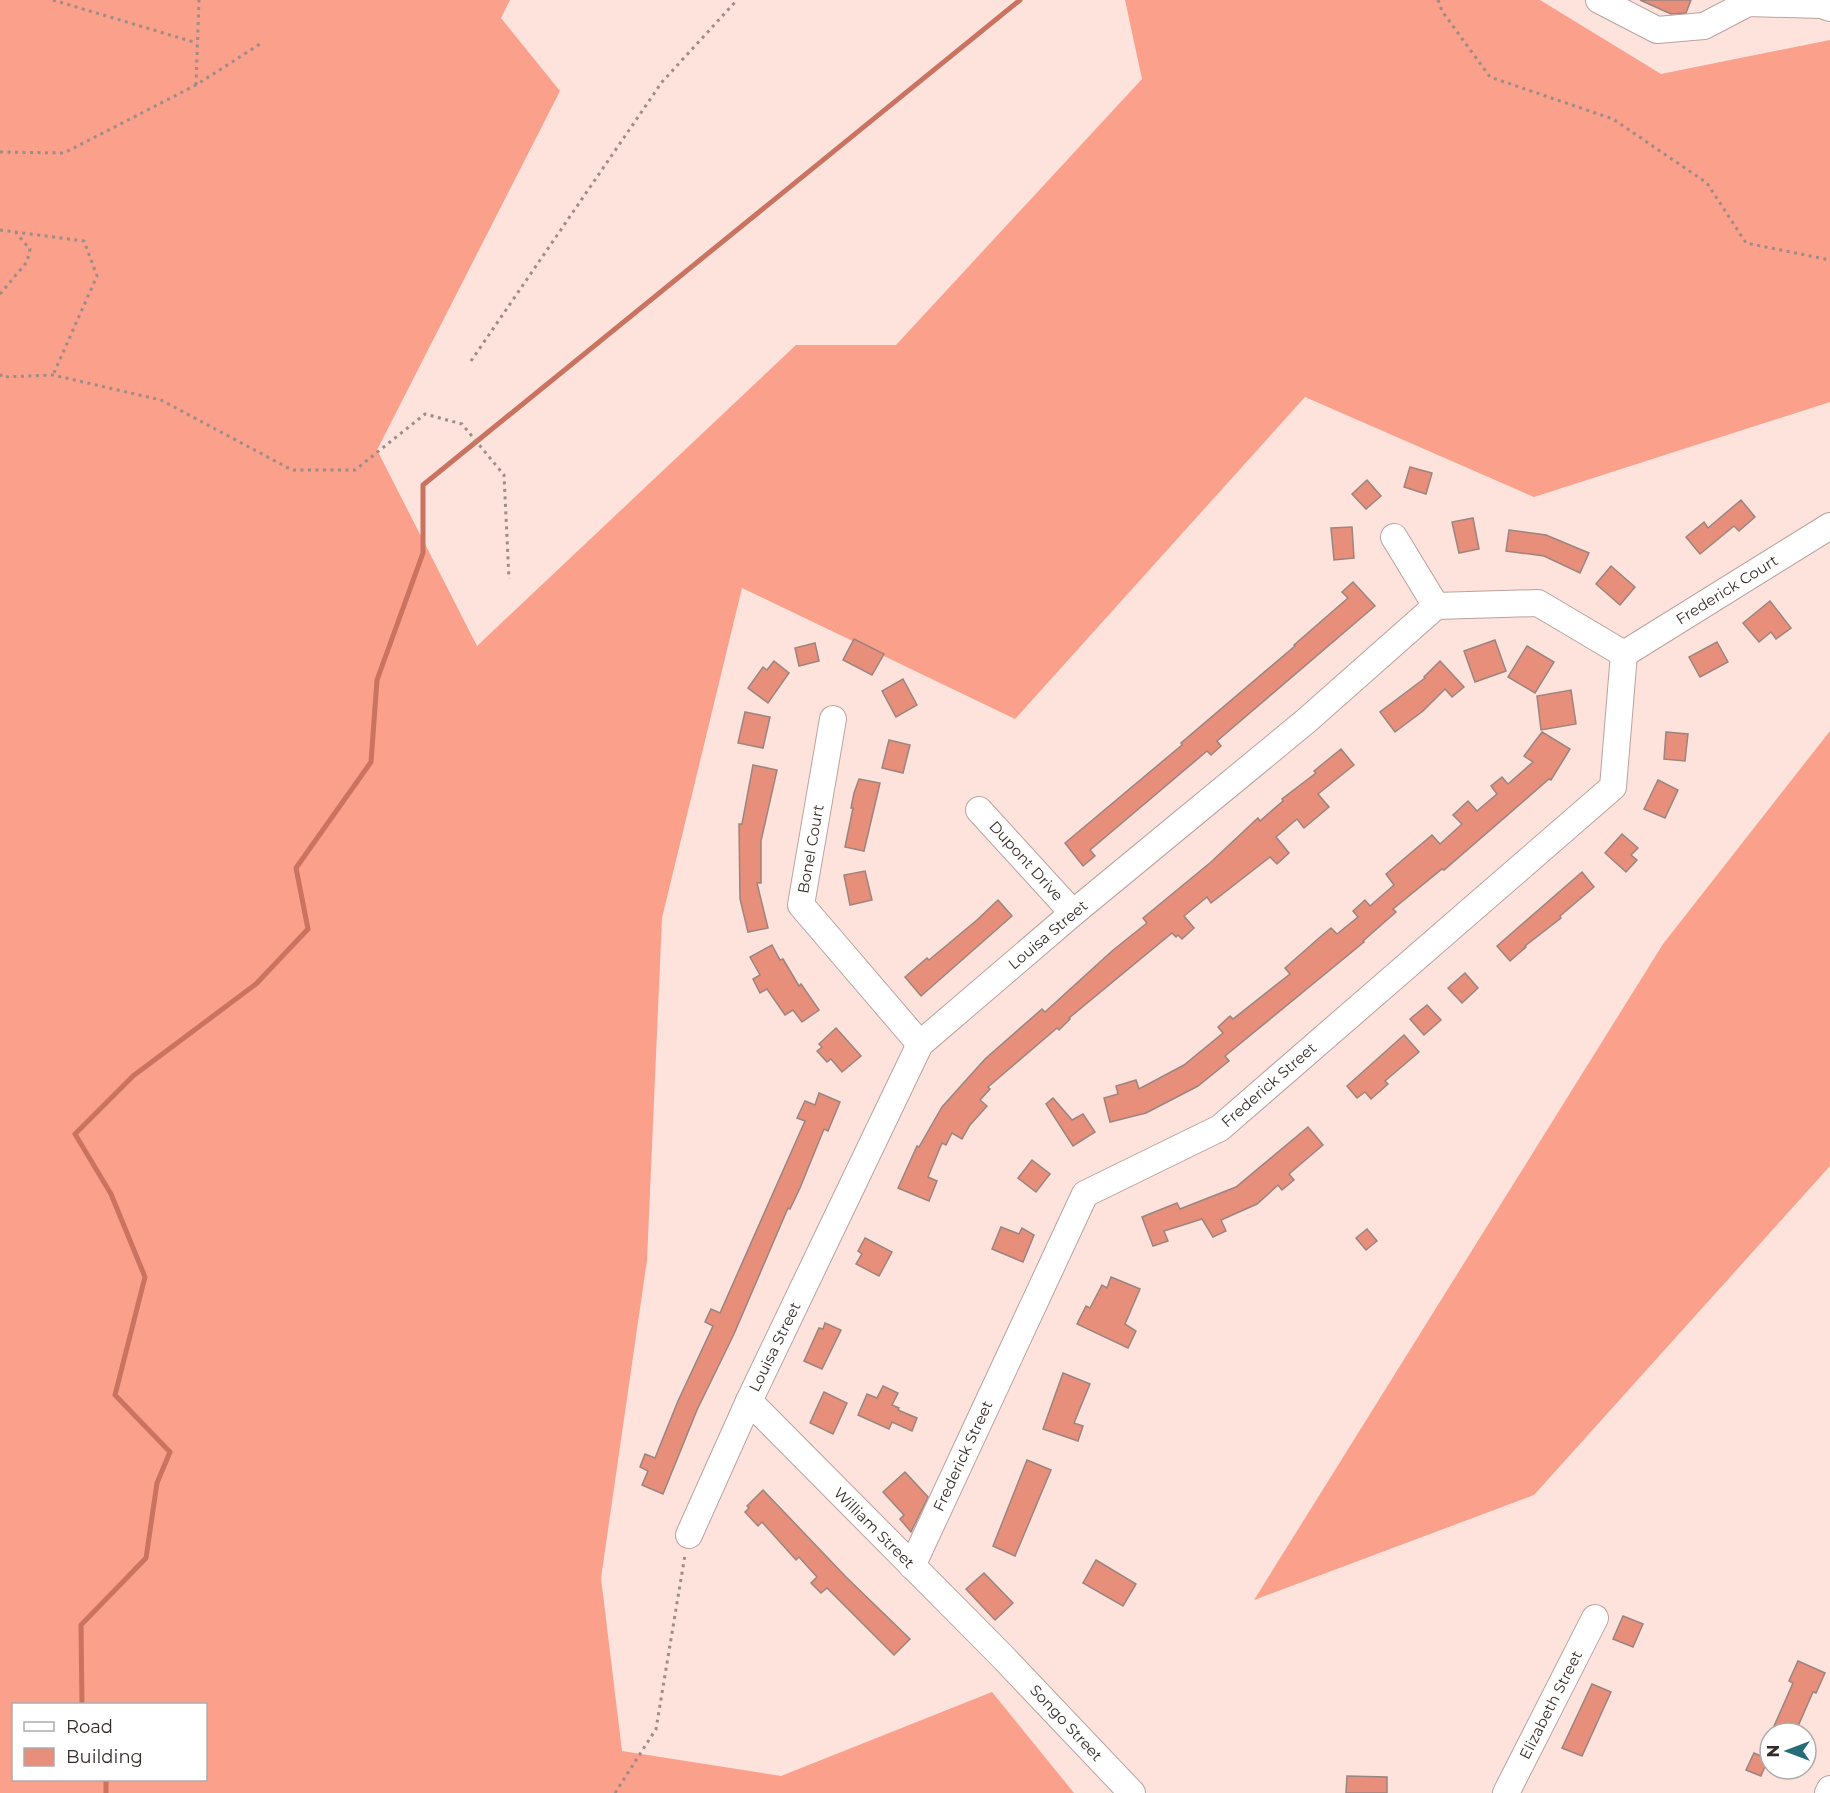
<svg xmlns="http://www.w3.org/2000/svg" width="1830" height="1793" font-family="Montserrat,sans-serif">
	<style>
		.forest { fill: #faa08b; fill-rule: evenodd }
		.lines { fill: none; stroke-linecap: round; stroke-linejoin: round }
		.stream { stroke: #c97360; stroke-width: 5 }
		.building { fill: #e88f7b; stroke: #9c847f; stroke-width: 1.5 }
		.minor-casing { stroke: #bba29d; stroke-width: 28 }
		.path { stroke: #9e8c87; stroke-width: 3; stroke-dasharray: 3 4.5; stroke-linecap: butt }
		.minor { stroke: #fff; stroke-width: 26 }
		.labels { text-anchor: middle; stroke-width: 4.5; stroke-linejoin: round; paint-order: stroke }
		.street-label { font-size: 15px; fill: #352c29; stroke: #fff }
	</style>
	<rect width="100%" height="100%" fill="#fde3dc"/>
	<g class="forest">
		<path d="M0,0h510l-9,18 59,73 -183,359 100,196 319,-301h100l246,-266 -17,-79h415l121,74 169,-34v362l-296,95 -229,-100 -290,322 -273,-131 -80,330 -15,342 -46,318 21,173 159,25 211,-84 82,101h-1074zM14,1704h192v76h-192z"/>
		<path d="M1830,731v435l-296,329 -280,105 409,-656z"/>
	</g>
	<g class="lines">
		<g class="stream">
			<path d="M82,1704l-1,-79 65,-67 11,-75 13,-31 -55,-57 30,-118 -34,-83 -36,-60 58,-58 123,-92 52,-55 -12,-61 75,-106 6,-82 46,-127v-68l597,-485"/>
			<path d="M106,1793v-13"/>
		</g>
	</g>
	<g class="building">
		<path d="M1640,0h51l-5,13 -15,1z"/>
		<path d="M1410,467l22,6 -6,21 -22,-7z"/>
		<path d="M1367,480l14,16 -15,13 -14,-15z"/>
		<path d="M1741,500l14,17 -16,14 -5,-5 -34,28 -14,-17 18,-15 4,6z"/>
		<path d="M1473,518l6,31 -20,4 -7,-31z"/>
		<path d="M1352,527l2,31 -20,2 -3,-32z"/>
		<path d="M1509,530l37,5 43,18 -9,20 -36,-17 -38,-5z"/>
		<path d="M1611,566l24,21 -15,18 -24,-21z"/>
		<path d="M1353,582l22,24 -158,135 4,5 -10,9 -4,-4 -117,99 5,6 -12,10 -18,-23 117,-98 -1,-2 114,-97 -1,-1 54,-47 -6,-6z"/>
		<path d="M1770,601l21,27 -15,11 -5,-7 -12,10 -16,-19z"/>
		<path d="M854,639l30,15 -12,21 -29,-15z"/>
		<path d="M1495,640l11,31 -31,11 -11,-31z"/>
		<path d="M1717,642l11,20 -28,15 -11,-20z"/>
		<path d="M815,643l4,18 -20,5 -4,-18z"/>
		<path d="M1527,646l27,16 -19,31 -27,-16z"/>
		<path d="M774,661l15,12 -21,30 -20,-15 15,-21 4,3z"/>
		<path d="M1440,661l24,26 -12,10 -7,-8 -22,22 -28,21 -15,-20 45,-34 -1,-1z"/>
		<path d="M903,679l14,26 -21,12 -14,-26z"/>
		<path d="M1571,690l5,34 -35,6 -4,-34z"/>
		<path d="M745,712l25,5 -7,31 -25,-5z"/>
		<path d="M1542,732l28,17 -19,31 -2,-1 -105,91 -2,-1 -49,40 3,3 -33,29 1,1 -139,114 4,5 -31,25 -52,27 -36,9 -6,-24 14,-4 -2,-8 20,-6 3,9 45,-24 39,-32 -5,-6 12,-11 3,3 57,-45 -5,-6 34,-30 12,-10 6,6 21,-17 -5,-6 12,-11 5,6 24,-21 -8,-11 46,-39 8,9 22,-20 -9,-9 15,-14 9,10 20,-17 -6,-8 11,-9 6,7 25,-22 -9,-6z"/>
		<path d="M1666,732l22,2 -3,27 -21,-2z"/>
		<path d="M889,740l21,5 -7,28 -21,-5z"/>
		<path d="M1341,749l13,16 -36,29 11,13 -25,21 -7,-9 -21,18 13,16 -12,11 -7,-7 -59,46 -4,-6 -23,19 10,12 -12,11 -4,-4 -2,2 -4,-4 -103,85 1,1 -11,11 -2,-2 -69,59 2,2 -10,11 7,6 -17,19 -8,14 -10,-6 -6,12 -4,-2 -14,34 9,4 -8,20 -31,-13 19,-42 2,1 23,-40 43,-48 57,-50 3,3 67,-61 35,-28 -4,-5 68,-56 47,-44 2,3 23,-20 -1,-2 34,-26 -2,-2z"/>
		<path d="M753,765l24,5 -16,71v42h-4l11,45 -20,4 -8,-33 -1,-75h3z"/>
		<path d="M859,779l21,4 -16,68 -19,-4 8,-39h-2l3,-15z"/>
		<path d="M1658,780l20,10 -13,28 -21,-9z"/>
		<path d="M1622,834l16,14 -7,7 6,5 -11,12 -21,-19z"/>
		<path d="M865,871l7,29 -22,5 -6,-30z"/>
		<path d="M1582,872l12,15 -34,29 1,2 -36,28 1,1 -16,14 -13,-15z"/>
		<path d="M998,900l14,16 -91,80 -16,-19 22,-19 2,2 48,-40z"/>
		<path d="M772,945l8,15 3,-1 16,27 2,-2 18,26 -17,12 -9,-12 -8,5 -18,-26 -7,4 -7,-14 7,-4 -10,-18z"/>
		<path d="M1465,973l13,15 -16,15 -14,-15z"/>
		<path d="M1427,1005l14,15 -17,15 -14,-16z"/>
		<path d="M836,1028l25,28 -19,16 -11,-13 -4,3 -10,-11 5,-4 -3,-3z"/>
		<path d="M1404,1035l15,17 -34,29 3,3 -17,15 -6,-7 -8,6 -10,-12z"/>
		<path d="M819,1093l21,9 -12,29 -4,-2 -24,59 -10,21 -2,-1 -54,126 -37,76 -34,84 -21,-9 6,-14 -8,-4 5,-13 10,4 23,-57 35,-75 -8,-4 6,-13 9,4 85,-192 -8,-3 8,-17 10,4z"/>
		<path d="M1053,1098l19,22 11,-6 12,18 -22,14 -27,-42z"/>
		<path d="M1308,1127l15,18 -34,29 5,6 -12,10 -4,-5 -21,19 -36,16 5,11 -13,6 -11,-18 -38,12 4,10 -15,5 -11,-29 35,-14 3,6 56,-22z"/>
		<path d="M1032,1160l18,14 -14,18 -18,-14z"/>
		<path d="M1001,1227l18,7 3,-6 12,7 -11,27 -31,-13z"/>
		<path d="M1367,1229l10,12 -11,9 -10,-12z"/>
		<path d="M865,1238l27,14 -13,24 -23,-12 6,-10 -4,-3z"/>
		<path d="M1111,1277l29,12 -15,35 11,7 -8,17 -51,-24 9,-18 4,2 12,-23 5,3z"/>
		<path d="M825,1323l16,7 -19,39 -18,-8 15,-33 4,1z"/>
		<path d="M1063,1373l27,11 -16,39 9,3 -5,15 -35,-12z"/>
		<path d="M883,1386l15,7 -6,12 7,3 -1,2 19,8 -5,13 -20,-9 -3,7 -31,-14 9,-21 10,4z"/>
		<path d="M824,1392l23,11 -14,31 -23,-11z"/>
		<path d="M1027,1460l24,10 -36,86 -22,-10z"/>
		<path d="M905,1472l23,25 -17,35 -11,-13 4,-4 -21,-23z"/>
		<path d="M763,1490l83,87 64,62 -16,16 -67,-67 -6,5 -10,-10 6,-6 -18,-20 -3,3 -34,-38 -4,4 -13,-14 4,-4 -2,-2z"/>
		<path d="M1096,1560l40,24 -13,22 -40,-23z"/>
		<path d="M984,1573l29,30 -18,17 -29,-31z"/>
		<path d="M1623,1616l20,8 -10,23 -20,-8z"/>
		<path d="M1798,1661l27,12 -9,20 -3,-1 -18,41h-24l22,-50 -4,-2z"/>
		<path d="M1592,1684l19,8 -29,64 -20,-8z"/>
		<path d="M1754,1753l14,6 -7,17 -15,-6z"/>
		<path d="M1347,1776l40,1v16h-41z"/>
	</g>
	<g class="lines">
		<defs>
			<g id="minor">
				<path d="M1599,0l58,30 47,-4 44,-23 73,2 9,3"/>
				<path d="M1394,537l42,69"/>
				<path d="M1624,654l206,-128"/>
				<path d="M833,719l-32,186 119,139"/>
				<path d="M979,810l94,103"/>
				<path d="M749,1401l251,253 132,139"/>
				<path d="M689,1535l60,-134 171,-357 153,-131 233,-192 130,-115 102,-3 86,51"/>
				<path d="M912,1566l173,-372 135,-66 393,-341 11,-133"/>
				<path d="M1506,1793l89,-175"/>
				<path d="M1828,1793l2,-4"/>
			</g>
		</defs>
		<use href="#minor" class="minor-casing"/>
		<g class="path">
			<path d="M53,0l144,43"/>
			<path d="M1438,0l4,11 48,66 123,42 94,64 39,60 84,17"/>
			<path d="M196,85l3,-85"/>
			<path d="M0,152l64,1 132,-68 64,-41"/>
			<path d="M0,230l84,11 13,35 -44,99"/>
			<path d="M0,294l27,-32 3,-13 -14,-16"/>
			<path d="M471,361l191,-279 75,-82"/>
			<path d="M0,374l2,3 51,-2 108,25 131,70h63l70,-56 37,10 42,51 5,104"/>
			<path d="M615,1793l41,-64 29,-174"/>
		</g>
		<use href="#minor" class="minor"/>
	</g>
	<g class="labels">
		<g class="street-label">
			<text transform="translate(1727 590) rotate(-32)" y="5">Frederick Court</text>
			<text transform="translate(811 849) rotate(-80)" y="5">Bonel Court</text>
			<text transform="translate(1026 861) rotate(48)" y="5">Dupont Drive</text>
			<text transform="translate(1048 935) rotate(-40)" y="5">Louisa Street</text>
			<text transform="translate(1269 1085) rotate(-41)" y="5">Frederick Street</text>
			<text transform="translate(775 1347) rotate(-64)" y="5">Louisa Street</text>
			<text transform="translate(963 1456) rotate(-65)" y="5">Frederick Street</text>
			<text transform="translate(874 1528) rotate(45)" y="5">William Street</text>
			<text transform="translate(1551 1705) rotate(-63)" y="5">Elizabeth Street</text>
			<text transform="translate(1066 1723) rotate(47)" y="5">Songo Street</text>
		</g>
	</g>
	<rect x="12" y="1703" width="195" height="78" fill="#ffffff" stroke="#aeaba9" stroke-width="1.5"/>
	<rect x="24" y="1722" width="30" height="9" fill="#ffffff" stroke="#aeaba9" stroke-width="1.5"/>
	<text x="66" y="1733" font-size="18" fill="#352c29">Road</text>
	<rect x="24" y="1748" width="30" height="18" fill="#e88f7b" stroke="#aeaba9" stroke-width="1.5"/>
	<text x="66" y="1763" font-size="18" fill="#352c29">Building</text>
	<g transform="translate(1788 1751) rotate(270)"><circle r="28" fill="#ffffff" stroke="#aeaba9" stroke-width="1.5"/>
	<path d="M0-4.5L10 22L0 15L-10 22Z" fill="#256d78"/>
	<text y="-9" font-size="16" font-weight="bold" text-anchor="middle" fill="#352c29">N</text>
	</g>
</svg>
